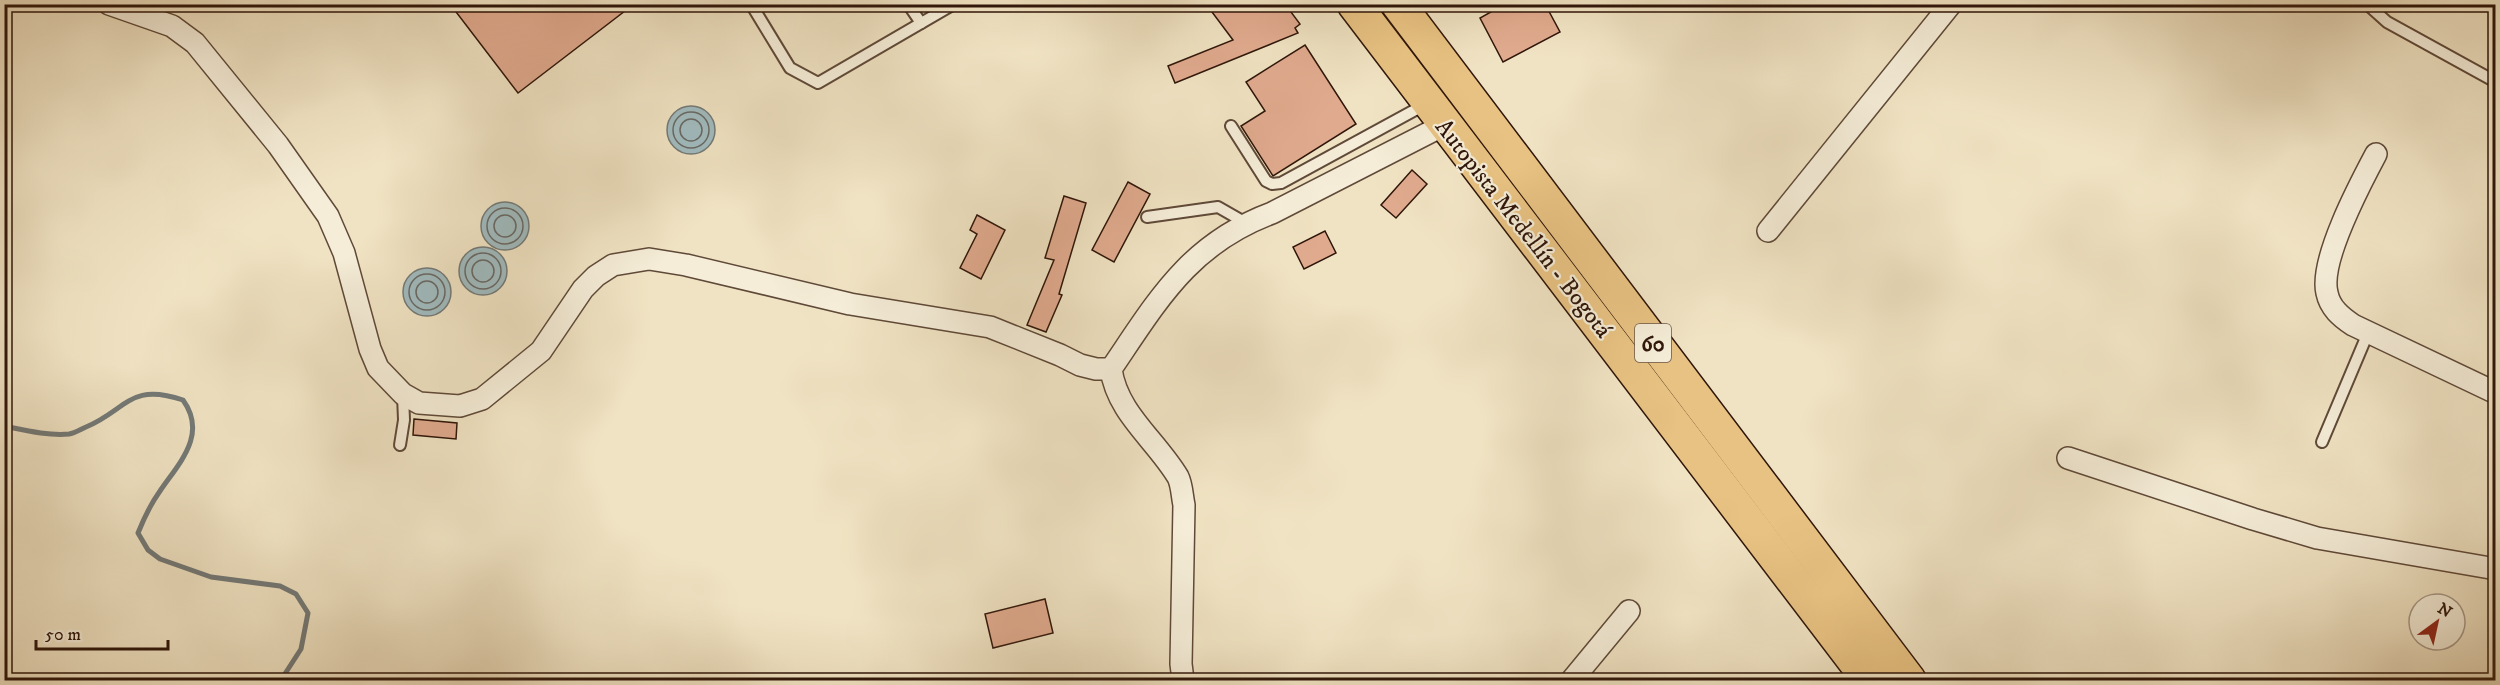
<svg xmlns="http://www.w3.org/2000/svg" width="2500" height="685" font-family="'IM FELL DW Pica',serif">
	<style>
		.water { fill: #a0bbbf; stroke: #737977; stroke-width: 1.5 }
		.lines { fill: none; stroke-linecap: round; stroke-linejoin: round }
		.shore { stroke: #686864; stroke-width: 1.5 }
		.stream { stroke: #737977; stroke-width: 5 }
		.building { fill: #e0aa8e; stroke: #2f160a; stroke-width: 1.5 }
		.lane-casing { stroke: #5f4938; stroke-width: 14 }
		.street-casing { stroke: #5f4938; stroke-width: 24 }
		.highway-casing { stroke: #2f160a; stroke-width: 36 }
		.lane { stroke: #f5edd8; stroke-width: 10 }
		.street { stroke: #f5edd8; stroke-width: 21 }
		.highway { stroke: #e8c282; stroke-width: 33 }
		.labels { text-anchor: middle; stroke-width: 4.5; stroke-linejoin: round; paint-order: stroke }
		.shield { fill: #f5edd8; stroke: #6a5648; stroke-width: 1.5 }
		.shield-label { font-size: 22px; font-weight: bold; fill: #2f160a }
		.street-label { font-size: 24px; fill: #2f160a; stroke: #f5edd8 }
	</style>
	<rect width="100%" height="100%" fill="#f0e3c3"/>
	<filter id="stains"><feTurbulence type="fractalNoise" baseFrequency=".00333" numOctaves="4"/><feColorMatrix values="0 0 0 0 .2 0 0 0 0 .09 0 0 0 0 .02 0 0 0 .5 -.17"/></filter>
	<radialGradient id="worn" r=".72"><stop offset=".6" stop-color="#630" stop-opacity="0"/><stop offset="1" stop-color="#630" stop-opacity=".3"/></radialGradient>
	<g class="water">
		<circle cx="691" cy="130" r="24"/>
		<circle cx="505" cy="226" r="24"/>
		<circle cx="483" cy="271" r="24"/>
		<circle cx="427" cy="292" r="24"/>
	</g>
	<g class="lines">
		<g class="shore">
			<circle cx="691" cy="130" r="18"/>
			<circle cx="691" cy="130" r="11"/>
			<circle cx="505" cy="226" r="18"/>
			<circle cx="505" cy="226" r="11"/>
			<circle cx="483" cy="271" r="18"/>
			<circle cx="483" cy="271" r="11"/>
			<circle cx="427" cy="292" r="18"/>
			<circle cx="427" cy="292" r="11"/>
		</g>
		<path class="stream" d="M4,426c20,4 44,10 65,8 6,-1 12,-5 17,-7 41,-17 43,-45 97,-27 25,35 -4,63 -23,91 -10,14 -16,27 -22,42l10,17 12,9 51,18 69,9 16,8 12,19 -7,36 -20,31"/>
	</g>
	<g class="building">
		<path d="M450,4h184l-116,89z"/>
		<path d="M1206,4h79l15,20 -5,4 3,5 -123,50 -7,-17 65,-26z"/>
		<path d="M1505,4h40l15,28 -57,30 -23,-44z"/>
		<path d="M1305,45l51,79 -83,52 -32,-50 24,-15 -19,-29z"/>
		<path d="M1412,170l15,14 -31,34 -15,-13z"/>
		<path d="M1128,182l22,12 -36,68 -22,-12z"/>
		<path d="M1064,196l22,7 -27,91 3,1 -16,37 -19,-7 27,-65 -9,-2z"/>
		<path d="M977,215l28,15 -24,49 -21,-11 17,-34 -7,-4z"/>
		<path d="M1325,231l11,22 -32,16 -11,-22z"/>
		<path d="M414,419l43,4 -1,16 -43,-4z"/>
		<path d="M1045,599l8,34 -60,15 -8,-34z"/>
	</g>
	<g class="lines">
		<defs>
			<g id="lane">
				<path d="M751,4l39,64 28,15 136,-79"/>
				<path d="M908,4l13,19"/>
				<path d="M2367,4l20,18 109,60"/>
				<path d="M1231,126l35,55 6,3 9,-1 145,-79"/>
				<path d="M1147,217l71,-10 28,16"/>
				<path d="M2322,442l46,-109"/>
				<path d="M400,445l4,-25 -1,-25"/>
			</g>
			<g id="street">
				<path d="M109,4l63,22 23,17 83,102 50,71 16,37 26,96 8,19 25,26 16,9 41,3 22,-7 59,-48 42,-62 13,-13 17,-11 36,-6 37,6 164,39 140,23 70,28 20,10 16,4h15"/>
				<path d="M2376,154c-16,30 -57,107 -49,139 3,15 14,24 26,32l143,68"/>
				<path d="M1768,231l183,-227"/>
				<path d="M2068,458l185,61 64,19 179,31"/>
				<path d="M1183,680l-2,-16 3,-159c-2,-9 -2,-20 -6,-28 -22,-37 -61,-64 -67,-108 47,-69 78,-125 161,-156l172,-88"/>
				<path d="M1572,680l57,-69"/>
			</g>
			<g id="highway">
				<path d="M1354,4l515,676"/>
				<path d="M1398,4l511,676"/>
			</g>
		</defs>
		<use href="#lane" class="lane-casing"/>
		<use href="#street" class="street-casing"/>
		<use href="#highway" class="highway-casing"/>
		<use href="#lane" class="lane"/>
		<use href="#street" class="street"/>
		<use href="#highway" class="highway"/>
	</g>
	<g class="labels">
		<rect class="shield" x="1635" y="324" width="36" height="38" rx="4.5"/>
		<g class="shield-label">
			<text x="1653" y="351">60</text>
		</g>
		<g class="street-label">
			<text transform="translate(1524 228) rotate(52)" y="8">Autopista Medellín - Bogotá</text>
		</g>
	</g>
	<rect width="2500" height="685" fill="none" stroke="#f0e3c3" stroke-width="24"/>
	<rect x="6" y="6" width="2488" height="673" fill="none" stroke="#2f160a" stroke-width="3"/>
	<rect x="12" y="12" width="2476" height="661" fill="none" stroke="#2f160a" stroke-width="1.5"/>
	<g transform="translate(2437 622) rotate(33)"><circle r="28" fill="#f5edd8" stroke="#a69786" stroke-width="1.5"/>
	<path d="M0-4.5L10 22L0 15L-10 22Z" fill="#8f2418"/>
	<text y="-9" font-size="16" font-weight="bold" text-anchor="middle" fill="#2f160a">N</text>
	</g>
	<path d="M36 640v9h132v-9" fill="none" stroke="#2f160a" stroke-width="3"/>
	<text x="45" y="640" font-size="18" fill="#2f160a" stroke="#f5edd8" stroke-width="4.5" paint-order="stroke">50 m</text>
	<rect width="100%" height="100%" filter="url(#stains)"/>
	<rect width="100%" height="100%" fill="url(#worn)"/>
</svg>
